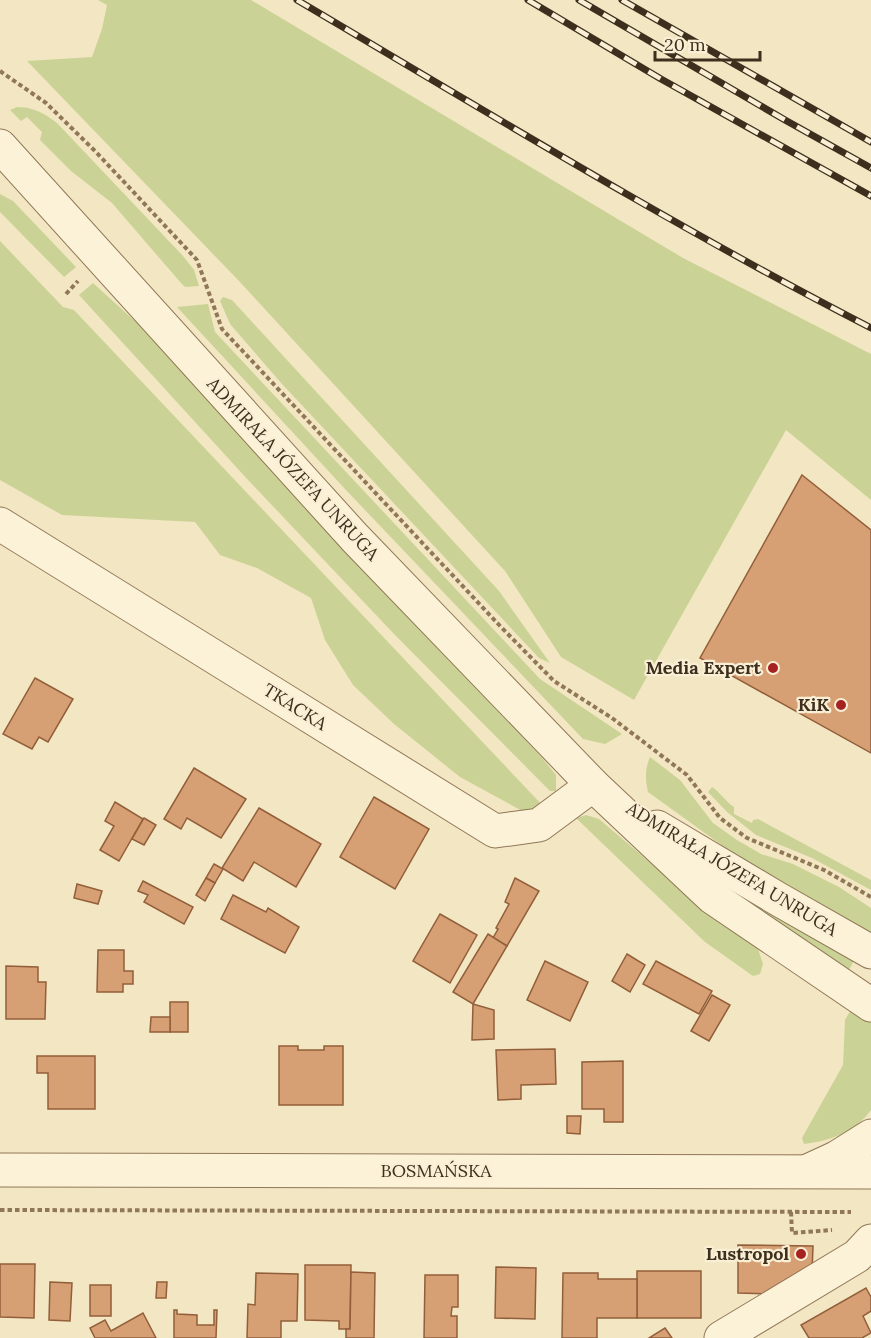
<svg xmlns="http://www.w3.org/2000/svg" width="871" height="1338" font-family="Lora,serif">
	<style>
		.green { fill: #cad395 }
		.building { fill: #d69f74; stroke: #925f3a; stroke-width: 1.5 }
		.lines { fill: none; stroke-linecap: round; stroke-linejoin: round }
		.minor-casing { stroke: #907757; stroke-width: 35 }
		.path { stroke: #907757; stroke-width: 4; stroke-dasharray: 4.5 3; stroke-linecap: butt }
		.minor { stroke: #fcf2d8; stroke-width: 33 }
		.rail-casing { stroke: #3e2e1d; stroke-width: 7 }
		.rail { stroke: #f9efd4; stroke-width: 4.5; stroke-dasharray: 14; stroke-linecap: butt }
		.poi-dot { fill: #a62220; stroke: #f9efd4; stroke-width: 2 }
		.labels { text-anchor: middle; stroke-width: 4.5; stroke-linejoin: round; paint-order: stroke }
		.street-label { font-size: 18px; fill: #3e2e1d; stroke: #f9efd4 }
		.poi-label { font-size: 18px; font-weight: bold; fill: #3e2e1d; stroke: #f9efd4; text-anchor: end }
	</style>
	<rect width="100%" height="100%" fill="#f3e6c3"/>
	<g class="green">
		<path d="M98,0h153l432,258 188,96v146l-85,-70 -152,270 -73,-43 -56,-86 -266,-290 -212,-220 65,-4 10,-28 5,-24z"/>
		<path d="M17,107c16,0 27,6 40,16l126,133 11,14 5,16 -14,1 -4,-4 -69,-80 -41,-32 -31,-31 2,-8 -15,-15 -6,4 -11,-11z"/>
		<path d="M0,194l13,7 63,66 -12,10 -64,-65z"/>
		<path d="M0,241l63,66 11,3 471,498 -21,4 -64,-35 -66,-53 -41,-39 -28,-45 -14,-42 -54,-30 -37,-13 -25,-33 -133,-7 -62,-35z"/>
		<path d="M93,283l44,40 406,436 13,16v16h-6l-155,-156 -146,-154 -170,-186z"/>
		<path d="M223,297l9,3 267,291 51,72 -11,-5 -257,-274 -52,-60 -10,-23z"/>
		<path d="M208,304l7,28 325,347 82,55 -17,10 -22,-5 -237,-249 -169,-183z"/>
		<path d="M650,757l30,23 33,43 24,17 24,14 32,10 46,23 32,21v23l-2,3 -106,-59 -115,-83c-3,-13 -3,-23 2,-35z"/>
		<path d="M712,787c9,6 13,14 22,20v7l18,9 1,-3 5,-1 113,61v10l-59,-32 -56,-23 -29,-23 -19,-20z"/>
		<path d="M586,815l13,4 115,98 44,32 5,15 -3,10 -7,2 -48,-34 -129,-124z"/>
		<path d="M723,885l132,74 -8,14z"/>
		<path d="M852,1008l19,15v87c-16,22 -41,31 -67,34l-2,-6 41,-73 2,-45z"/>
	</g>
	<g class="building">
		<path d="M802,475l69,55v223l-171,-95z"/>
		<path d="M35,678l38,21 -25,43 -9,-5 -7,12 -29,-15z"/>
		<path d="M194,768l52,31 -25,39 -34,-20 -6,11 -17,-10z"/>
		<path d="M374,797l55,32 -34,60 -55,-32z"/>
		<path d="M115,802l28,17 -24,42 -19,-11 14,-24 -9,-5z"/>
		<path d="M259,808l62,36 -25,43 -42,-25 -11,19 -21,-13z"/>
		<path d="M144,818l12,7 -12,20 -12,-6z"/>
		<path d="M214,864l9,5 -8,14 -9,-5z"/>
		<path d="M206,878l9,5 -10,18 -9,-6z"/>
		<path d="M515,878l24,13 -32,55 -14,-8 5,-9 -2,-1 13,-24 -4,-2z"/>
		<path d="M143,881l50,26 -9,17 -40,-22 4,-7 -10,-4z"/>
		<path d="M77,884l25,7 -4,13 -24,-6z"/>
		<path d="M233,895l33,17 2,-4 31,19 -14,26 -64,-34z"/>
		<path d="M440,914l37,21 -27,48 -37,-22z"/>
		<path d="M488,934l19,12 -34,58 -20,-12z"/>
		<path d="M98,950h26v21h9v13h-10v8h-26z"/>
		<path d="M627,954l18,11 -15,27 -18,-11z"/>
		<path d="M545,961l43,21 -18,39 -43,-21z"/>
		<path d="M656,961l56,30 -13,23 -56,-30z"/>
		<path d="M6,966l32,1v15h8l-1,37h-39z"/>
		<path d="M712,995l18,10 -21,36 -18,-10z"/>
		<rect x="170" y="1002" width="18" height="30"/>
		<path d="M473,1004l21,6v29l-22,1z"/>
		<path d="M151,1017h19v15h-20z"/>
		<path d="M279,1046h19v4h26v-4h19v59h-64z"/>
		<path d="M555,1049l1,35 -35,1v14l-23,1 -2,-50z"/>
		<path d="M37,1056h58v53h-47v-36h-11z"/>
		<path d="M623,1061v61h-19v-13h-22v-47z"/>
		<path d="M567,1116h14l-1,18 -13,-1z"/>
		<path d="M738,1245l75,1 -1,27 -35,21 -39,-1z"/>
		<path d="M0,1264h35l-1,54 -34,-1z"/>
		<path d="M305,1265h46l-1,64h-11v-8l-34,-1z"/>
		<path d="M496,1267l40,1 -1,51 -40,-1z"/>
		<rect x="637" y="1271" width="64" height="47"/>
		<path d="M351,1272l24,1 -1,65h-28v-9h4z"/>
		<path d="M256,1273l42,1 -1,47h-16v17h-34l1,-34 7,1z"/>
		<path d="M563,1273h35v6h39v39h-40v20h-35z"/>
		<path d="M425,1275h33v32h-6l-1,9h6v22h-33z"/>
		<path d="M50,1282l22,1 -2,38 -21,-1z"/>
		<path d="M157,1282h10l-1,16h-10z"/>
		<rect x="90" y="1285" width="21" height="31"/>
		<path d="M866,1288l5,9v14l-8,5 8,17 -9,5h-53l-8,-13z"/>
		<path d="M174,1310h3v4l20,1v10h17v-15h3l-1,28h-42z"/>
		<path d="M143,1313l13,25h-61l-5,-10 15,-8 6,11z"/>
		<path d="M665,1328l7,10h-23z"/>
	</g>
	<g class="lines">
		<defs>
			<g id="minor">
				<path d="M0,146l355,392 238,247 119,112 159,108"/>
				<path d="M0,524l495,307 44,-6 54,-40"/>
				<path d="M657,827l121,72 93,53"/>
				<path d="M0,1170l871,2"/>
				<path d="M810,1170l26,-12 35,-22"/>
				<path d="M721,1338l136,-82 14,-15"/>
			</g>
		</defs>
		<use href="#minor" class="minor-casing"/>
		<g class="path">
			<path d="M0,71l46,32 50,49 101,108 25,69 279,298 53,54 58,37 75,57 33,43 27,20 77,32 47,27"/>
			<path d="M66,294l12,-13"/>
			<path d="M0,1210l851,2"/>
			<path d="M791,1212l1,21 40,-3"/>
		</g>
		<use href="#minor" class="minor"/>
		<defs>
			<g id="rail">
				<path d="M297,0c190,112 378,227 574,328"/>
				<path d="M528,0l133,79 210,117"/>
				<path d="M579,0l206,120 86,48"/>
				<path d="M622,0l249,142"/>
			</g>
		</defs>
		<use href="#rail" class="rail-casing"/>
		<use href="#rail" class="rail"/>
	</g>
	<g class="poi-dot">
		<circle cx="773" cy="668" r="6"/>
		<circle cx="841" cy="705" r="6"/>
		<circle cx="801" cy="1254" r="6"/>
	</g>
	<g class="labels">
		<g class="street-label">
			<text transform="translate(293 469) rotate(47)" y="6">ADMIRAŁA JÓZEFA UNRUGA</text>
			<text transform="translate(295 707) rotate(32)" y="6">TKACKA</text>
			<text transform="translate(732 869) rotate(31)" y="6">ADMIRAŁA JÓZEFA UNRUGA</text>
			<text x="436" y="1177">BOSMAŃSKA</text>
		</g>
		<g class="poi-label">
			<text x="761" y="674">Media Expert</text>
			<text x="829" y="711">KiK</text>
			<text x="789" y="1260">Lustropol</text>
		</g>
	</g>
	<path d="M655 51v9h105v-9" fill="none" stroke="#3e2e1d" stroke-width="3"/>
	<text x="664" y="51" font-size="18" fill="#3e2e1d" stroke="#f9efd4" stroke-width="4.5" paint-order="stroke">20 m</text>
</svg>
